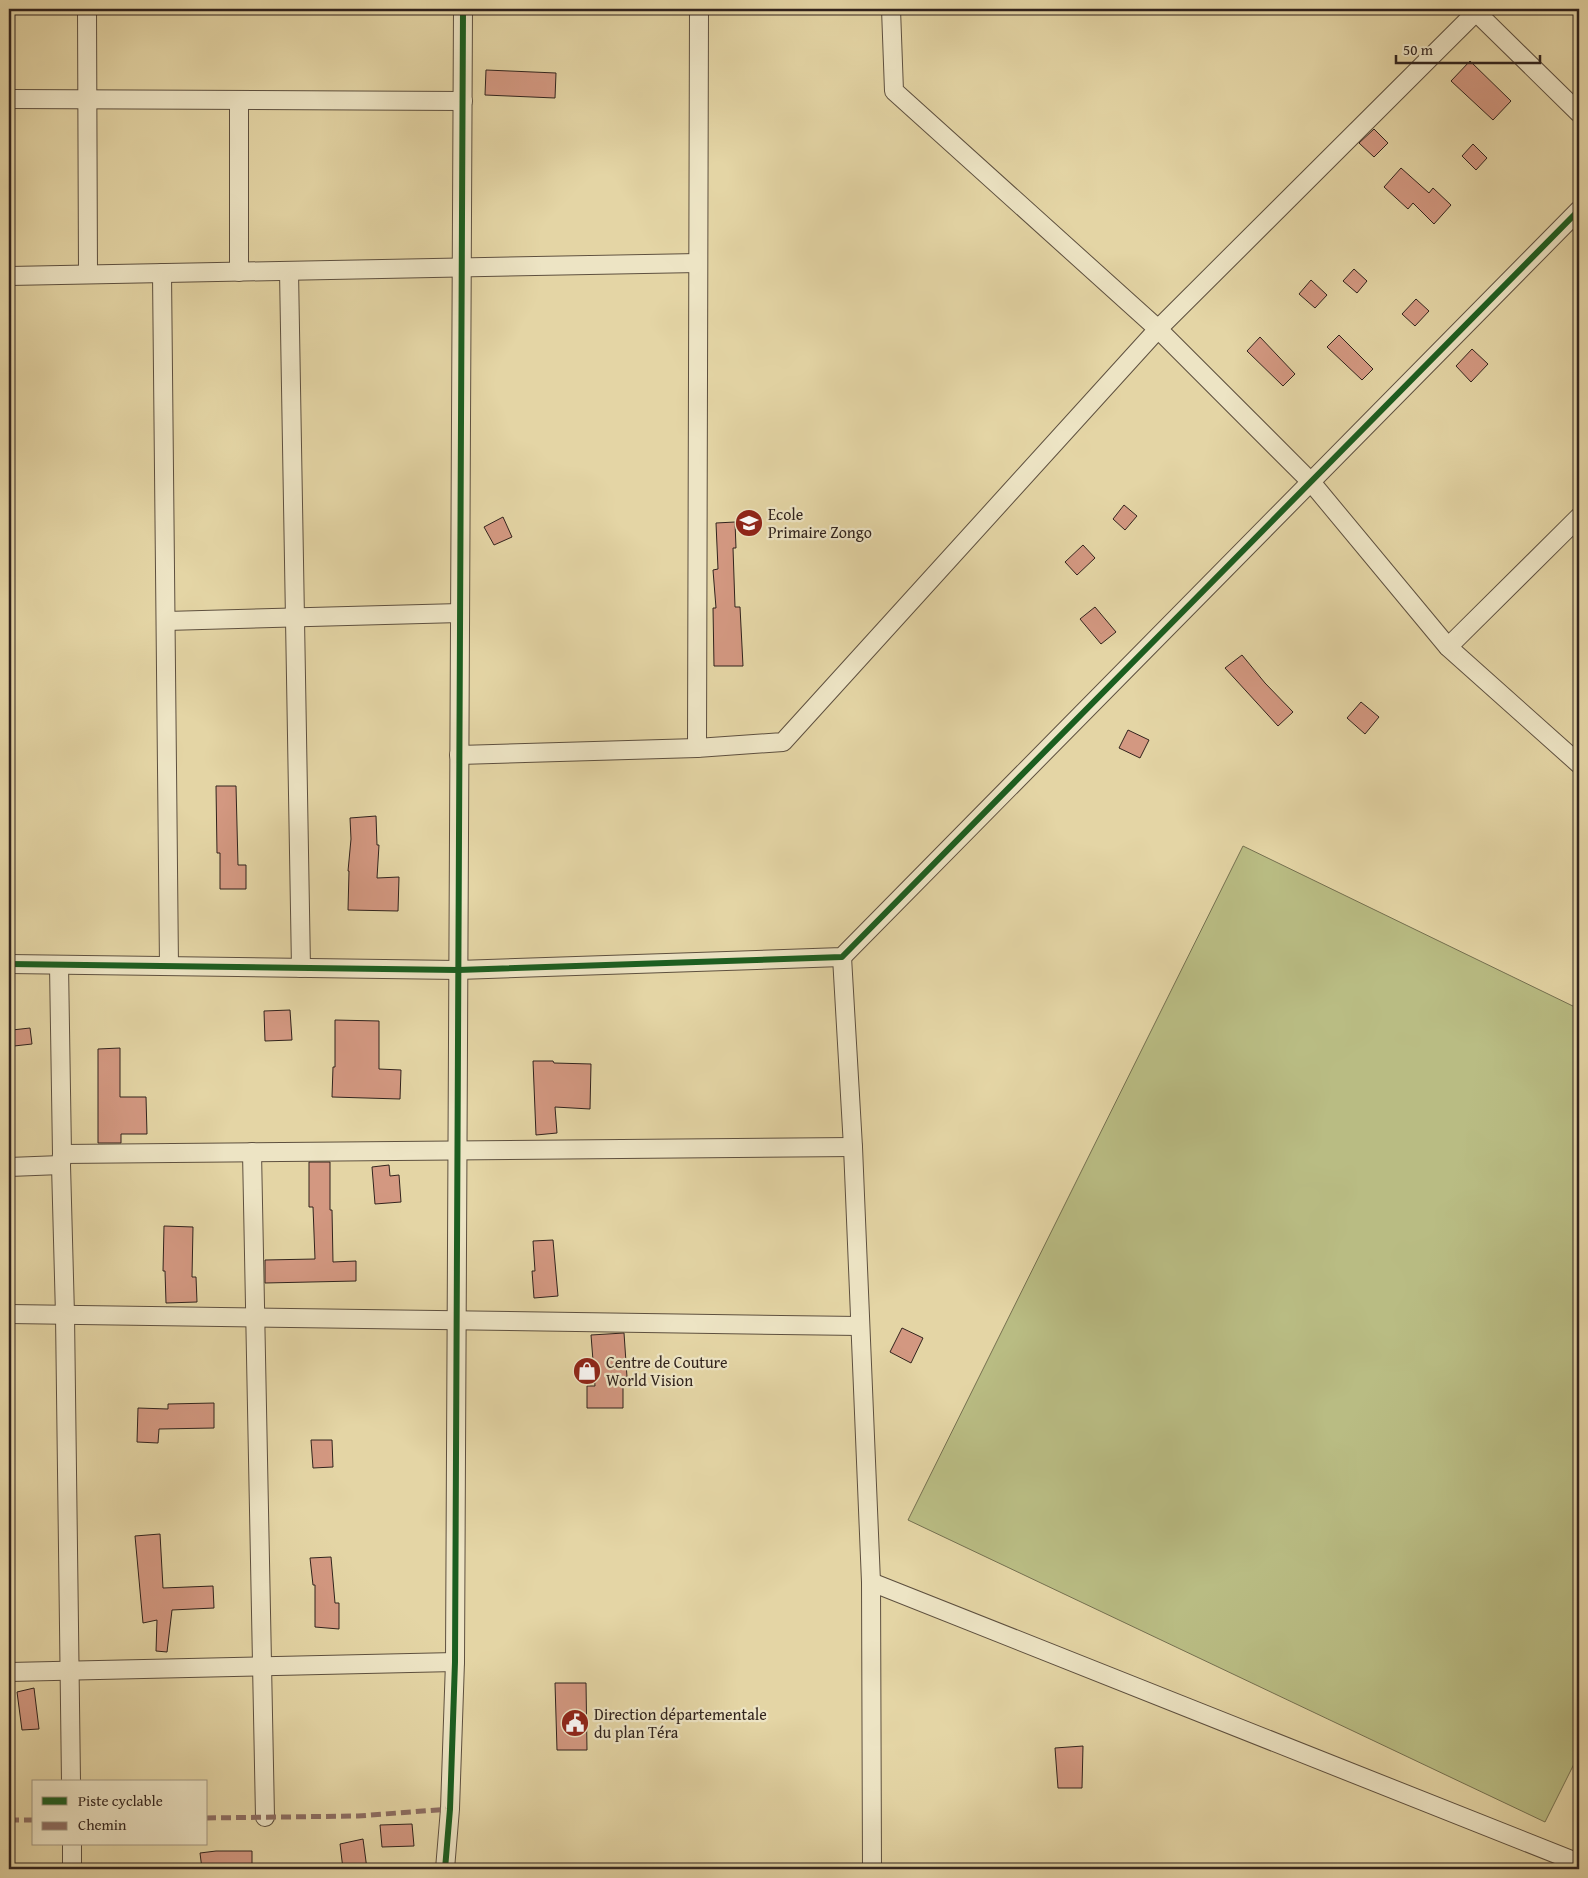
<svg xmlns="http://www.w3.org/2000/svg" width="1588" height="1878" font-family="'Gentium Book Plus',serif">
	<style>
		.green { fill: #b9bc83; stroke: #757050 }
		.building { fill: #d39881; stroke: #31231d }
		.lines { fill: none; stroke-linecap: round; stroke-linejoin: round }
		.minor-casing { stroke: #5e503f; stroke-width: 20 }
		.minor { stroke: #ede4c4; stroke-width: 18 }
		.quiet { stroke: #8d6e63; stroke-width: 5; stroke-dasharray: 10 5; stroke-linecap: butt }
		.cycleway-casing { stroke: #ede4c4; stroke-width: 9 }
		.cycleway { stroke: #1b5e20; stroke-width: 6 }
		.labels { text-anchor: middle; stroke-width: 4.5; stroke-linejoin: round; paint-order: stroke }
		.poi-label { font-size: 16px; fill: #31231d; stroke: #ede4c4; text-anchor: start }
	</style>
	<rect width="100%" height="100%" fill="#e4d5a5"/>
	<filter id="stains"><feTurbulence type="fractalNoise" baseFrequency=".004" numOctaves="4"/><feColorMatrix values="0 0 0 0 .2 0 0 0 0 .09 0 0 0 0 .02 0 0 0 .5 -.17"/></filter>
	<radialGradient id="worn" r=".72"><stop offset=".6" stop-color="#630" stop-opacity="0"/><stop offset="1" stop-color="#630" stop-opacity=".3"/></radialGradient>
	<path class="green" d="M1243,846l336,163v745l-34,68 -637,-302z"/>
	<g class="building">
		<path d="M1470,61l41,40 -18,19 -42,-39z"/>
		<path d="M486,70l70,3 -1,25 -70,-3z"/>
		<path d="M1374,129l14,14 -14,14 -15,-14z"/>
		<path d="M1473,144l14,14 -11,12 -14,-14z"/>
		<path d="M1401,168l28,25 4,-5 18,17 -17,19 -21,-21 -5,6 -24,-22z"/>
		<path d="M1354,269l13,12 -10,12 -14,-12z"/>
		<path d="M1311,280l16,15 -12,13 -16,-14z"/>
		<path d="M1416,299l13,12 -14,15 -13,-12z"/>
		<path d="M1339,335l34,34 -11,11 -35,-33z"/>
		<path d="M1260,337l35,37 -12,12 -36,-35z"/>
		<path d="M1472,349l16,15 -17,18 -15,-16z"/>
		<path d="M1124,505l13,11 -12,14 -12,-11z"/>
		<path d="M503,517l9,20 -18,8 -10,-18z"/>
		<path d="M735,522l1,26h-3l2,59h5l3,59h-29l-1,-58h3l-3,-38 5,-1 -2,-46z"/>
		<path d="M1083,545l12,13 -18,17 -12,-13z"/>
		<path d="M1095,607l21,25 -15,12 -21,-25z"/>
		<path d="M1242,655l23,28 28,29 -15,14 -53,-58z"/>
		<path d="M1361,702l18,15 -14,17 -18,-16z"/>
		<path d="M1128,730l21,10 -9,18 -21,-10z"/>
		<path d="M216,786h20l2,79h8v24h-26v-36h-3z"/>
		<path d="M376,816l1,29h2l-2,33 22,-1 -1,34 -50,-1 1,-39h-1l3,-32 -1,-21z"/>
		<path d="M290,1010l2,30 -27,1 -1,-30z"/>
		<path d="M335,1020l44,1v48l22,1 -1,29 -68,-2 1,-30h2z"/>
		<path d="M30,1028l2,16 -18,2 -2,-16z"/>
		<path d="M120,1048v49h26l1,37h-26v9h-23v-94z"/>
		<path d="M533,1061h20l1,2 37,1 -1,45 -35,-2 2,26 -21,2z"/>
		<path d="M309,1162h21v48h2l1,52 23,-1v20l-91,2v-23l50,-1 -2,-52h-4z"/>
		<path d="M389,1165l1,11 9,-1 2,27 -26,2 -3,-37z"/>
		<path d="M164,1226l29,1 -1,50h4l1,25 -31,1 -1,-32h-2z"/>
		<path d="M553,1240l5,56 -24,2 -2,-27h3l-2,-30z"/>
		<path d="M902,1328l21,10 -12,25 -21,-11z"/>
		<path d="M624,1333l3,44h-4v31h-36v-22h8l-4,-51z"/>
		<path d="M214,1403v25l-55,1 -1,14 -21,-1 1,-34 30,1v-5z"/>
		<path d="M311,1440h21l1,27 -20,1z"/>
		<path d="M160,1534l3,54 50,-2 1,22 -42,2 -5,42 -11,-1 1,-31 -14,3 -8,-87z"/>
		<path d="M331,1557l4,46h4v26l-24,-2v-42h-2l-3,-27z"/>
		<path d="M555,1683h31l1,67h-30z"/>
		<path d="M34,1688l5,41 -17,1 -5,-38z"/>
		<path d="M1083,1746l-1,42h-24l-3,-40z"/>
		<path d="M412,1824l2,22 -32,1 -2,-22z"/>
		<path d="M363,1839l4,30h-24l-3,-25z"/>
		<path d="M216,1851h36v18h-50l-2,-16z"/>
	</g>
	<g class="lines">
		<defs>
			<g id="minor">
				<path d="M87,9l1,265"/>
				<path d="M891,9l3,82 264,238 153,153 137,165 131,117"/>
				<path d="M1473,9l106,104"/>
				<path d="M9,99l454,2"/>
				<path d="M289,271l12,697"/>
				<path d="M239,272v-172"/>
				<path d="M162,273l7,693"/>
				<path d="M9,276l689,-13"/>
				<path d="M166,621l294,-8"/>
				<path d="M1448,647l131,-130"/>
				<path d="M697,748l2,-739"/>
				<path d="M459,755l238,-7 86,-6 375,-413 321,-320"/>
				<path d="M842,957l11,190 18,435 1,287"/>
				<path d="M9,964l449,6 384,-13 737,-747"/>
				<path d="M59,965l3,189 -1,11 4,150 6,467"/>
				<path d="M252,1152l13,665"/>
				<path d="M62,1154l791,-7"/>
				<path d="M9,1167l52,-2"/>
				<path d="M9,1314l850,12"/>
				<path d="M871,1582l708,281"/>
				<path d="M9,1672l446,-10"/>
				<path d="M72,1844v25"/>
				<path d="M445,1869l5,-60 5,-147 8,-1653"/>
			</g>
		</defs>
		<use href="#minor" class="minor-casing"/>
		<use href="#minor" class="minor"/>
		<g class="quiet">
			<path d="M206,1818l152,-2 92,-7"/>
			<path d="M9,1820h25"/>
		</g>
		<defs>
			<g id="cycleway">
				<path d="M9,964l449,6 384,-13 737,-747"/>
				<path d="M445,1869l5,-60 5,-147 8,-1653"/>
			</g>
		</defs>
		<use href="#cycleway" class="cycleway-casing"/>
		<use href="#cycleway" class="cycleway"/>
	</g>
	<defs>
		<symbol id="school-disc" viewBox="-11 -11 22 22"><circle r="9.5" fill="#8f2418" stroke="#ede4c4"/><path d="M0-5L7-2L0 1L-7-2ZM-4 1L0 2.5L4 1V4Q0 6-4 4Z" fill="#fff"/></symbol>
		<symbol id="shop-disc" viewBox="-11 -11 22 22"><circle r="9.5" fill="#8f2418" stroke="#ede4c4"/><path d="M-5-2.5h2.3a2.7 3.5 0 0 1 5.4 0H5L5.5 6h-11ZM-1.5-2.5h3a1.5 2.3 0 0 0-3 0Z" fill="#fff"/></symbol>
		<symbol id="civic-disc" viewBox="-11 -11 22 22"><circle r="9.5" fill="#8f2418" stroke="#ede4c4"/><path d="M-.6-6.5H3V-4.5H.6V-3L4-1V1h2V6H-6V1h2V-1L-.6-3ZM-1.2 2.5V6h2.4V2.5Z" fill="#fff"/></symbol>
	</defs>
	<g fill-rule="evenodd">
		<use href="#school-disc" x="733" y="507" width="32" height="32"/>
		<use href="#shop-disc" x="571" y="1355" width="32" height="32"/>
		<use href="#civic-disc" x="559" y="1707" width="32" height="32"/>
	</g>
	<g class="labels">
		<g class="poi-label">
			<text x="768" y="520">Ecole<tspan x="768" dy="18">Primaire Zongo</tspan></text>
			<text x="606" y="1368">Centre de Couture<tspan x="606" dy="18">World Vision</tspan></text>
			<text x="594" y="1720">Direction départementale<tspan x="594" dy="18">du plan Téra</tspan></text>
		</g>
	</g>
	<rect width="1588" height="1878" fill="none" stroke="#e4d5a5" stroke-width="30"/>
	<rect x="10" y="10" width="1568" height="1858" fill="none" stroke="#31231d" stroke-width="2.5"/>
	<rect x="15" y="15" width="1558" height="1848" fill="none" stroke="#31231d"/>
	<rect x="32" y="1780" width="175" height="65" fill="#ede4c4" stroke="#a29781"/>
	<rect x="42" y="1797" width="25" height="8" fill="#1b5e20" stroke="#a29781"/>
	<text x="78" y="1806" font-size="15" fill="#31231d">Piste cyclable</text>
	<rect x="42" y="1822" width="25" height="8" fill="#8d6e63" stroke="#a29781"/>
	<text x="78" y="1830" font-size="15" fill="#31231d">Chemin</text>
	<path d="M1396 55v8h144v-8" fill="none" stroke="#31231d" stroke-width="2.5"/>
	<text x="1403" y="55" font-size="15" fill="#31231d" stroke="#ede4c4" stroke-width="4" paint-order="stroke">50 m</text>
	<rect width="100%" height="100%" filter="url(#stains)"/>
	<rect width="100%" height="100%" fill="url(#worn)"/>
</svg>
